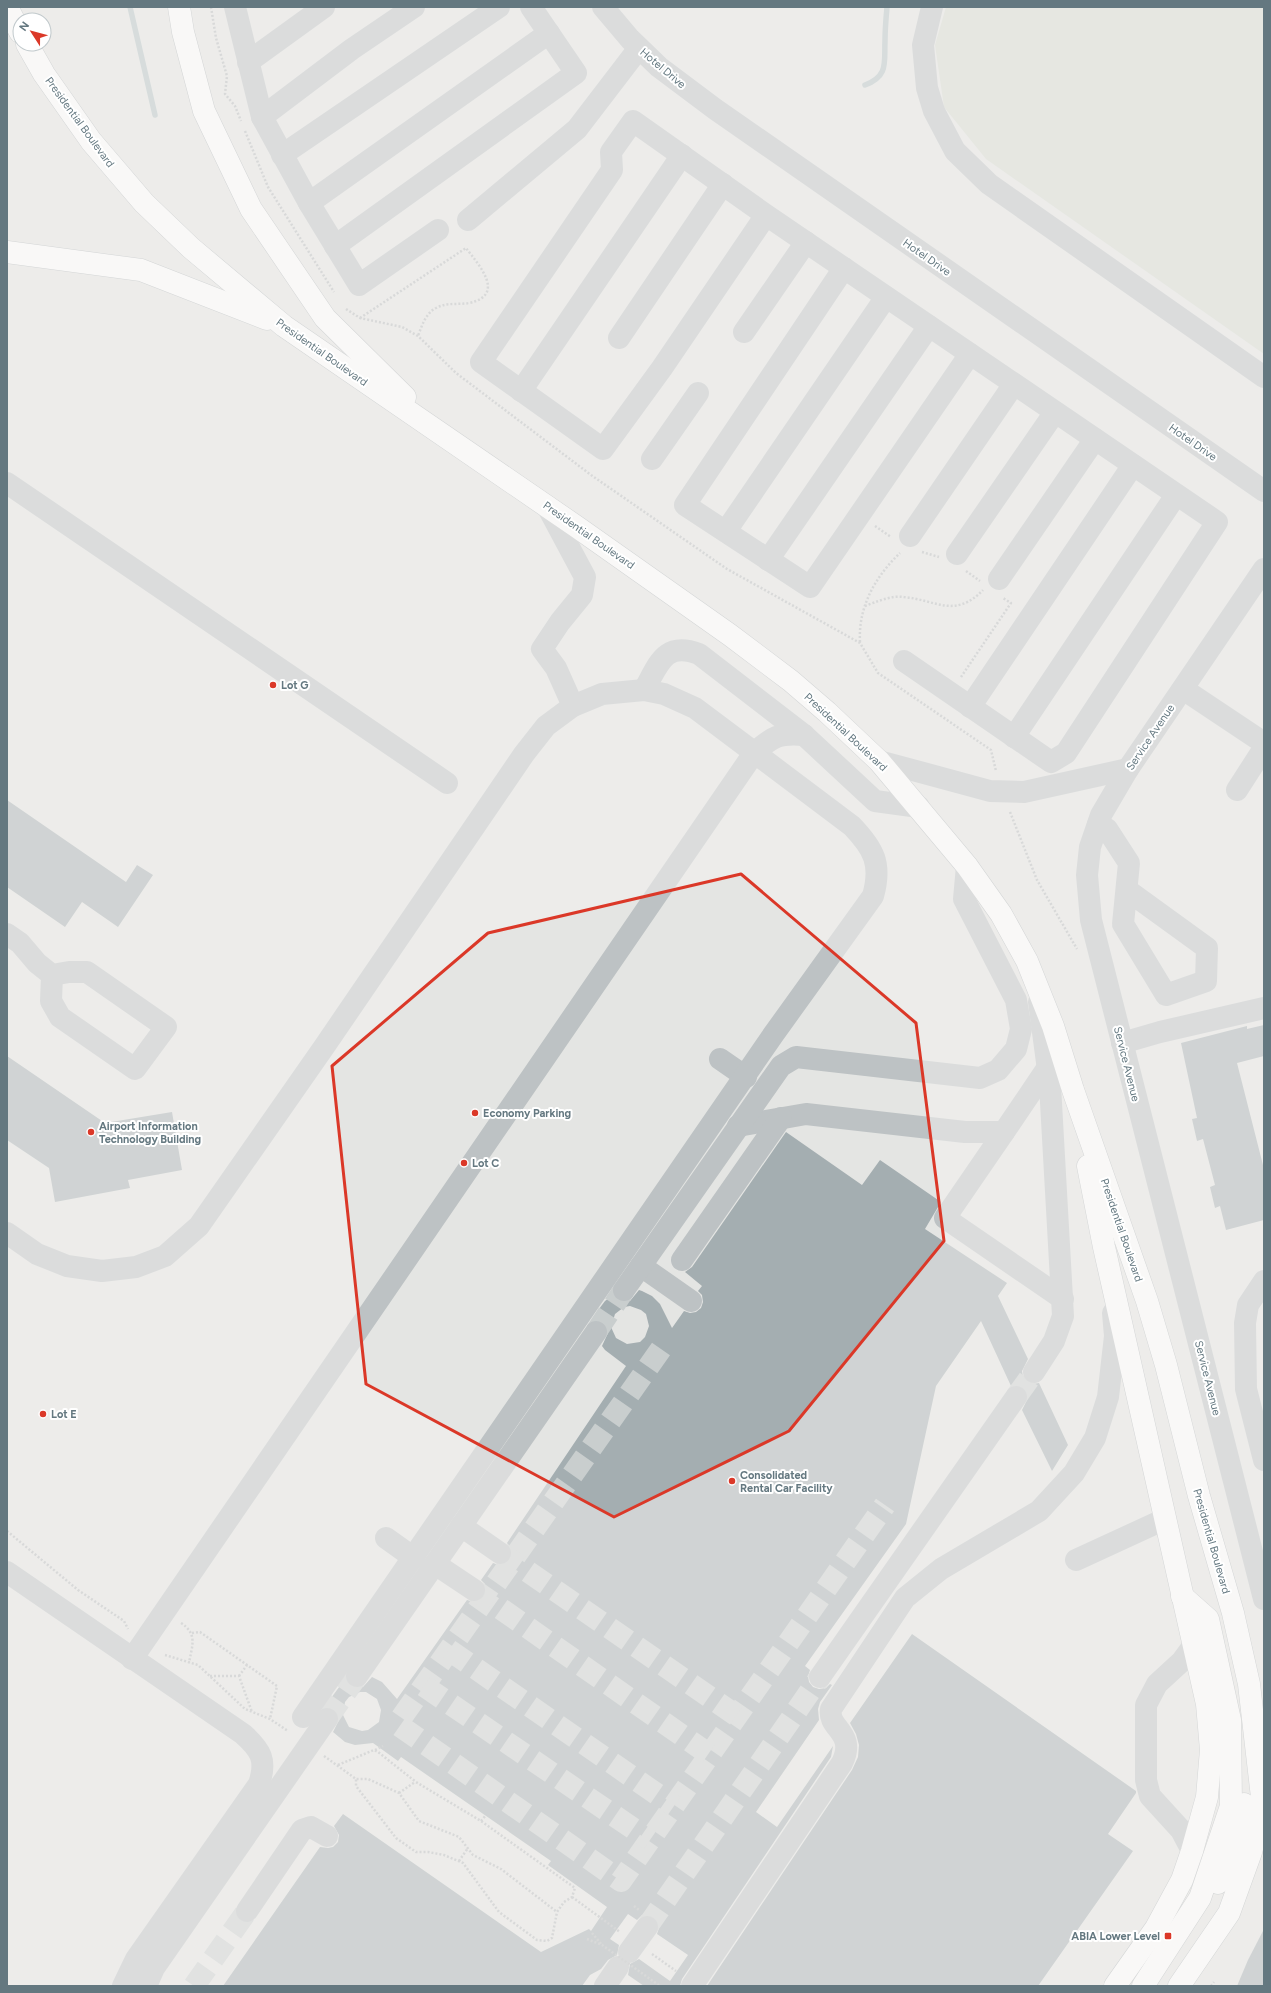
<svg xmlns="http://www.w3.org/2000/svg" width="1271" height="1993" font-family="Figtree,sans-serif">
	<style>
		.built { fill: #e4e5e3; fill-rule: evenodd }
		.green { fill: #d4d9cf }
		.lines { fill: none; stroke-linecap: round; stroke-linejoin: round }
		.stream { stroke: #b3c2c4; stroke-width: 5.5 }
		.building { fill: #a4aeb1; fill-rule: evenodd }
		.minor-tunnel { stroke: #c9cece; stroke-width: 22; stroke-dasharray: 22 11; stroke-linecap: butt }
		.major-casing { stroke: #aeb4b7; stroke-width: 23 }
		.path { stroke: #b7babc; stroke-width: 2.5; stroke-dasharray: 2 2; stroke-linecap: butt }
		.minor { stroke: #bdc2c4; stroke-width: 22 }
		.major { stroke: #fff; stroke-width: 22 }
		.path-bridge { stroke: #b7babc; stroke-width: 2.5; stroke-dasharray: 2 2; stroke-linecap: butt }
		.marked { fill: none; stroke: #db3828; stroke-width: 3; stroke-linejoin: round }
		.poi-dot { fill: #db3828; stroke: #fff; stroke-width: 1.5 }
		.labels { text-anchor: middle; stroke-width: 4; stroke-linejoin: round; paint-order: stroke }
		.street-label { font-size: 11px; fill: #647880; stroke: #fff }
		.poi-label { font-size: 11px; font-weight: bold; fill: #647880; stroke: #fff; text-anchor: start }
	</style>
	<rect width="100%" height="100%" fill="#f4f3f0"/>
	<path class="built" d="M7,7h1257v1979h-1257zM20,20h24v24h-24z"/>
	<path class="green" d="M946,7h318v347l-278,-195 -42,-52 -9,-62z"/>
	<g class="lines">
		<g class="stream">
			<path d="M130,7l25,108"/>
			<path d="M865,85c24,-9 19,-23 20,-44 0,-11 1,-23 2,-34"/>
		</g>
	</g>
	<g class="building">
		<path d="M7,800l119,82 11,-17 16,10 -35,52 -36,-25 -17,25 -58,-40z"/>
		<path d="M1264,1025v31l-27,7 27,106v51l-38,10 -6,-24 -5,2 -5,-21 5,-2 -12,-46 -6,2 -5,-22 5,-1 -16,-75 66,-17v3z"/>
		<path d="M7,1056l98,67 67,-11 10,58 -54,10 2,8 -75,14 -6,-34 -42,-28z"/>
		<path d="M786,1132l76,53 18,-25 61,42 -16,27 82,54 -9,13 30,63 -6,12 1,6 5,6 5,1 6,-1 29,62 -16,26 -30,-61 6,-12 -1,-7 -4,-4 -6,-2 -6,1 -30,-65 -45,65 -30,138 -101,142 5,4 -2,6 1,6 4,5 6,2 7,-1 4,-4 2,1 -12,17 -2,7 1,11 -63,92 21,15 56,-81 -2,11 -149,222 -2,7h-36l-16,-11 2,-11 9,-5 31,22 18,-26 -31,-21 2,-6v-6l-5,-5 -6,-2h-6l-5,5 -9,-6 -18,25 9,6 -2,10 -9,5 -7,9 -11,6 -8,11h-359l97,-139 8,1 5,-1 5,-5 1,-7 -5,-9 9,-12 198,138 48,-23 2,2 16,-24 -59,-42 3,-4 -150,-104 -3,4 -25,-18 -18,2 -10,-3 -12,-10 6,-12 -1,-7 -4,-4 -8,-2v-2l19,-26 5,7 6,2 7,-1 9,-10 10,5 15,17 70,-99 7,2 6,-1 4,-4 2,-7 -1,-6 -4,-4 12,-17 6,2 6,-1 5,-4 2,-6 -1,-6 -4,-5 119,-177 -21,-16 -3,-4 6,-13 -1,-6 -4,-5 -7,-2 3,-11 6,-8 8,-6 4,5 6,2 7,-1 9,-11 3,1 10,5 8,8 12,24 12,-17 6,2 6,-1 5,-4 2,-6 -1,-7 -4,-4 4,-5 -17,-14 7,-5zM630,1306l11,4 5,4 3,12 -4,11 -5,5 -13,2 -11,-6 -5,-11 4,-13 9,-7zM360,1692h6l11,7 4,11 -2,12 -11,8 -6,1 -13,-4 -6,-12 2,-13 4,-5z"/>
		<path d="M912,1634l224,157v2l-28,41 25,17 -95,135h-331l145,-216 6,-13 1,-12 -3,-11 -6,-11z"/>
		<path d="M1264,1929v57h-27l11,-26z"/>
	</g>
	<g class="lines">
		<g class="minor-tunnel">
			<path d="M596,1332l28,-42"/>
			<path d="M661,1349l-264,375 224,157 264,-376"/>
			<path d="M1016,1397l18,-25"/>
			<path d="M501,1553l236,163"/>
			<path d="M474,1590l236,165"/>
			<path d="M449,1650l225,156"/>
			<path d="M424,1686l226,154"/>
			<path d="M327,1719l30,-43"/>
			<path d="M647,1927l173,-250"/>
			<path d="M194,1986l53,-75"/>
		</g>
		<defs>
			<g id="major">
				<path d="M7,7l13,25"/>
				<path d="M179,7l4,25 21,79 47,98 74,109 80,79"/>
				<path d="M27,44l17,30 47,67 53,62 47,45 93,78 293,201 153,108 61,46 36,31 52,49 88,105 34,48 26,47 26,65 20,64 74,211 19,64 33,131 34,117 16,71 14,122 -12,46 -22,61 -50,73"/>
				<path d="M7,252l134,18 126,49"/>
				<path d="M1088,1166l16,81 103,457 4,46 -4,47 -15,54 -10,29 -26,48 -41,58"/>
				<path d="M1218,1883l17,-38 9,-41"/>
				<path d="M1143,1986l57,-88 31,-92 -1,-86 -22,-101 -26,-23"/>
			</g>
		</defs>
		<use href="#major" class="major-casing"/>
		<g class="path">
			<path d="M211,7l5,31 11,38 -2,18 10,12 6,15"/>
			<path d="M245,131l23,56 66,105"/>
			<path d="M346,309l14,9 42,9 16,9 38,37 135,102 136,94 133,74 18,30 113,77 5,21"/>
			<path d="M360,318l106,-70c12,16 41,47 3,55 -11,2 -22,-1 -33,5 -10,5 -14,17 -18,28"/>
			<path d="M875,526l16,11"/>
			<path d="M922,552l17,5"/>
			<path d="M966,571l14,10"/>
			<path d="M865,606c11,-4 26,-11 39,-9 32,3 51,22 79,-7"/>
			<path d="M860,642c-2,-35 15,-65 40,-89"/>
			<path d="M961,677l50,-74 -8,-5"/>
			<path d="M1010,812l27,68 40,69"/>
			<path d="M7,1531l71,59 46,31 4,8"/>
			<path d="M181,1623c17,11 11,23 8,40"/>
			<path d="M192,1633l8,-1 77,54 -7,33"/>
			<path d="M165,1655l33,10 47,44 25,10 18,12"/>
			<path d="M210,1676h29l13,36"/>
			<path d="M239,1676l8,-11"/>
			<path d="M375,1750l8,-4"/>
			<path d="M324,1756l32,23h12l31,14 20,28 40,16 14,18 28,14 56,43"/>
			<path d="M338,1765l36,-15 4,2 38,30 65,39 94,67 -3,9 -8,5 -7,10 -5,26 -5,3 -10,-1 -38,-28 -36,-49 -19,-8 -16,-3h-12l-20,-14 -40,-52v-7"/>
			<path d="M399,1793l16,-11"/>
			<path d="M481,1821l5,-6"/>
			<path d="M459,1861l9,-13"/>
			<path d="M572,1897l48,35"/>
			<path d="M634,1906l5,4"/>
			<path d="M592,1933l10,12"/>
			<path d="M652,1954l24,17"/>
			<path d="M1211,1986l3,-4"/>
		</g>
		<g class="minor">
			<path d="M235,7l27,110 47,86 50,82 79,-55"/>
			<path d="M603,7l27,32 29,28 56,42 549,382"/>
			<path d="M932,7l-9,38 4,43 7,23 21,40 34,33 275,193"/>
			<path d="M248,62l76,-55"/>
			<path d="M262,117l90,-68 62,-42"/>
			<path d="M282,155l217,-148"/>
			<path d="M309,203l240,-170"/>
			<path d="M766,215l-104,153 -59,81 -122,-87 131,-192 -1,-18 22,-31 133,94 451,307 -151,231 -15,9 -147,-101"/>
			<path d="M468,220l109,-91 62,-81"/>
			<path d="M335,246l241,-173 -45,-66"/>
			<path d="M844,268l-159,237 125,82 160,-233"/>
			<path d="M744,332l62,-90"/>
			<path d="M619,338l104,-154"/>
			<path d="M521,391l161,-236"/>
			<path d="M652,459l46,-66"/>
			<path d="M7,483l440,300"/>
			<path d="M547,506l38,71 -3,18 -22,27 -18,27 14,19 17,38"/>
			<path d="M726,531l160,-234"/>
			<path d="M910,536l104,-152"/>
			<path d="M957,554l98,-142"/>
			<path d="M768,560l161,-234"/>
			<path d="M1264,569l-136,200 -27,46 -11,32 -3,28 4,45 173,679"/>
			<path d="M999,579l96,-140"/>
			<path d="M1183,689l81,54"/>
			<path d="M644,690c15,-26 20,-49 55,-36l105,81 71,66 44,6"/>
			<path d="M970,707l163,-242"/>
			<path d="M1014,737l162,-242"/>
			<path d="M879,761l111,30 34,1 104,-23"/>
			<path d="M1237,790l27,-42"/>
			<path d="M1098,824l9,5 22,34 -6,61 43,71 40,-14 1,-33 -80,-58"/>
			<path d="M7,934l13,9 17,20 15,12 17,-3h18l79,55 -31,42 -75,-52 -9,-16 1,-26"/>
			<path d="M1122,1043l38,-11 104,-24"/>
			<path d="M720,1059l26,18"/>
			<path d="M738,1126l68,-12 159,18h39l44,-65"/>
			<path d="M1004,1132l-59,86 118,81"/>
			<path d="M7,1233l30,21 30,12 35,5 34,-4 29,-11 34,-30 125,-179 200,-293 22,-28 27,-20 29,-12 42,-4 20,4 31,14 157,118c22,23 30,38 21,70l-100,139 -470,682"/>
			<path d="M682,1260l99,-142"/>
			<path d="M641,1266l50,35"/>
			<path d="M1264,1281l-16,24 -3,18 1,66 18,71"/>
			<path d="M624,1290l157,-224 15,-9 184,21 18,-8 18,-21 5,-20 -5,-29 -52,-101 3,-33"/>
			<path d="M1034,1372l20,-31 9,-25 -13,-231 -11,-83"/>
			<path d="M461,1526l39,27"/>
			<path d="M386,1538l28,20"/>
			<path d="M1076,1560l89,-41"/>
			<path d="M435,1564l39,26"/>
			<path d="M7,1572l236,162c18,16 24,26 16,50l-123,175 -13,27"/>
			<path d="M132,1659l622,-906c19,-17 25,-20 50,-18"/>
			<path d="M357,1676l239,-344"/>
			<path d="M820,1677l196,-280"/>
			<path d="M1192,1851l-11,-21 -31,-34 -4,-16v-75l11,-21 25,-23 11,-15"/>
			<path d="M247,1911l55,-81 9,-3 16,9"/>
			<path d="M629,1952l18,-25"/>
			<path d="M146,1986l8,-18 173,-249"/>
			<path d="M605,1986l13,-19"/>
			<path d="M692,1986l150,-223c15,-31 -15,-34 -11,-54l74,-111 36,-29 98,-58 35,-38 21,-35 13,-41 7,-61 -2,-23"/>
		</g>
		<use href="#major" class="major"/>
		<path class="path-bridge" d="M587,1939l15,6 58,41"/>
	</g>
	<path d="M0 0H1271V1993H0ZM741,874l175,149 28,218 -155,190 -175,86 -248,-133 -34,-318 156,-133z" fill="#f4f3f0" fill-opacity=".55" fill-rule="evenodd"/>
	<path class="marked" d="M741,874l175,149 28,218 -155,190 -175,86 -248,-133 -34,-318 156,-133z"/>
	<g class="poi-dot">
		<circle cx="273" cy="685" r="4"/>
		<circle cx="475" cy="1113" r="4"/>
		<circle cx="91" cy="1132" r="4"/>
		<circle cx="464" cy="1163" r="4"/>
		<circle cx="43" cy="1414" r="4"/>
		<circle cx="732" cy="1481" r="4"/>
		<rect x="1164" y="1932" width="8" height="8" rx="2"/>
	</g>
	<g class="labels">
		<g class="street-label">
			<text transform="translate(663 68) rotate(40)" y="4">Hotel Drive</text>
			<text transform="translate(80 122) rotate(54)" y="4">Presidential Boulevard</text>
			<text transform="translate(927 257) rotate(35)" y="4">Hotel Drive</text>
			<text transform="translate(322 352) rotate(35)" y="4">Presidential Boulevard</text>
			<text transform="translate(1193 442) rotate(35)" y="4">Hotel Drive</text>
			<text transform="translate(589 535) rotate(35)" y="4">Presidential Boulevard</text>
			<text transform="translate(846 732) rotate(43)" y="4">Presidential Boulevard</text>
			<text transform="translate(1150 737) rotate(-56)" y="4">Service Avenue</text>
			<text transform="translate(1127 1064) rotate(76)" y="4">Service Avenue</text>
			<text transform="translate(1122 1230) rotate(71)" y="4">Presidential Boulevard</text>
			<text transform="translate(1208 1378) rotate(76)" y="4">Service Avenue</text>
			<text transform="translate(1212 1541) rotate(74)" y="4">Presidential Boulevard</text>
		</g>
		<g class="poi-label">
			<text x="281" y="689">Lot G</text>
			<text x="483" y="1117">Economy Parking</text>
			<text x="99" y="1130">Airport Information<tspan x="99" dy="13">Technology Building</tspan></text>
			<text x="472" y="1167">Lot C</text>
			<text x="51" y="1418">Lot E</text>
			<text x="740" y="1479">Consolidated<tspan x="740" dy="13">Rental Car Facility</tspan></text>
			<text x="1160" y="1940" text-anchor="end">ABIA Lower Level</text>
		</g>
	</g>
	<rect width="1271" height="1993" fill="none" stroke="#647880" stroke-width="16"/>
	<g transform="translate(32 32) rotate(306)"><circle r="19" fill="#ffffff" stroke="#c1c9cc"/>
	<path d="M0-3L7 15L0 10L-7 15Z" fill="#db3828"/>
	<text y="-6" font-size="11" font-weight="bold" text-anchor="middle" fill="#647880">N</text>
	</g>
</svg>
